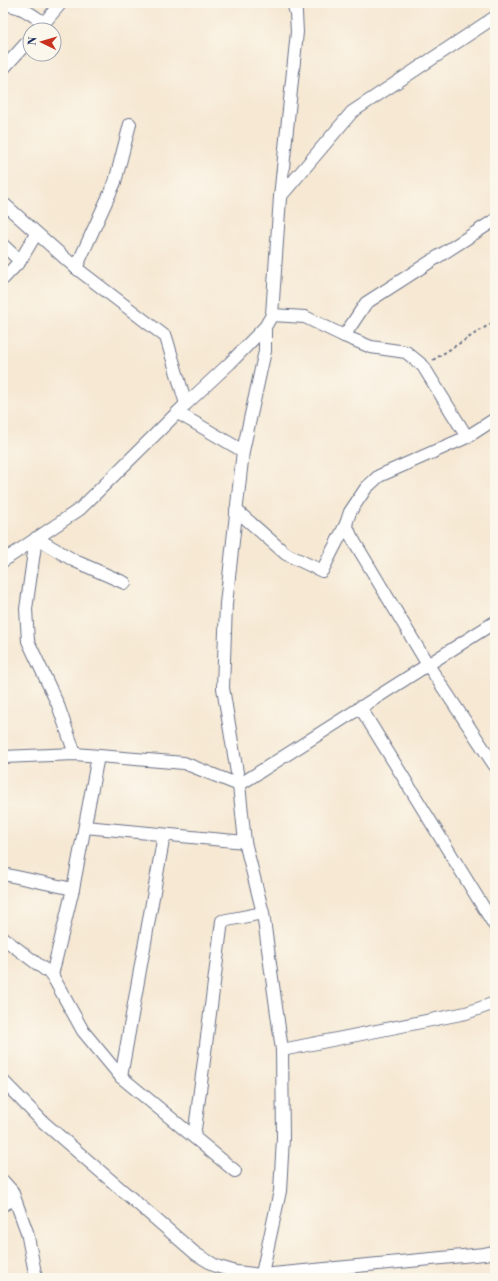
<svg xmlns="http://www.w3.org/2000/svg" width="498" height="1281" font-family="'Libre Bodoni',serif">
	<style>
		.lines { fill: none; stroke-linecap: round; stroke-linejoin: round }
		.minor-casing { stroke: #687087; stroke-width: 14 }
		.path { stroke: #687087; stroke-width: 2; stroke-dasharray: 3 3; stroke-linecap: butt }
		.minor { stroke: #fff; stroke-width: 12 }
	</style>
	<rect width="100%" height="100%" fill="#fbf7ec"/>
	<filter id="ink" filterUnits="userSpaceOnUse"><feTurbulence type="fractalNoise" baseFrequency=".025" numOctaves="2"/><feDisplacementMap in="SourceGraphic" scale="8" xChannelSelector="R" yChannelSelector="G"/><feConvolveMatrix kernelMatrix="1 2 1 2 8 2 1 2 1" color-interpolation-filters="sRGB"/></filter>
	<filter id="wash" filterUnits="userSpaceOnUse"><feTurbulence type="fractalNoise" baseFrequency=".012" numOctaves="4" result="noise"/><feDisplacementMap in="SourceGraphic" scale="16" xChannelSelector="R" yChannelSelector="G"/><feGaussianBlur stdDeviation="0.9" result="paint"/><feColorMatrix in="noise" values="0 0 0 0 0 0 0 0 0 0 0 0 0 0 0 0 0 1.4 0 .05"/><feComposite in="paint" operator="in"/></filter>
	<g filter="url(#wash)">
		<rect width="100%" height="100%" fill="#f6e8d3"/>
	</g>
	<g filter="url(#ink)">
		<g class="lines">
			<defs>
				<g id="minor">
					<path d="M3,5c16,-1 28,9 41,18"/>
					<path d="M38,30l23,-27"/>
					<path d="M3,69l27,-30"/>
					<path d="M280,197l72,-85 143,-95"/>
					<path d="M3,203l73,65 90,69 20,67"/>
					<path d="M3,245l17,16"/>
					<path d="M76,268l39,-86 15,-58"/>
					<path d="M3,279l17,-18 16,-27"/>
					<path d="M272,315l33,2 39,19 27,11 35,5 17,14 44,71"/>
					<path d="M344,336l22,-33 129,-83"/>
					<path d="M178,413l65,38"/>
					<path d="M495,419l-28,18 -88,39 -13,12 -16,24 -4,12 5,12 77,129 67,101"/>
					<path d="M236,510l50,44 36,17 24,-47"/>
					<path d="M3,561l77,-52 106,-105 44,-41 35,-36 7,-12 8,-118 17,-165 -1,-19 -3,-10"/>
					<path d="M360,707l135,219"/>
					<path d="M75,754l-17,-49 -30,-64 -2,-32 10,-71 39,23 50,22"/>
					<path d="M3,757l72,-3 109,9 55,22"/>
					<path d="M239,785l256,-163"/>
					<path d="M85,827l160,15"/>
					<path d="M3,874l70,15"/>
					<path d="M3,938l49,37 31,56 38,46 114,94"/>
					<path d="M52,975l21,-86 25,-133"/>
					<path d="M282,1050l184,-37 29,-10"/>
					<path d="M121,1077l43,-242"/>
					<path d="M3,1081l39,40 154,133 20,12 20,6 26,3 222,-21 11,-2"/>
					<path d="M194,1137l28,-216 41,-8"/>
					<path d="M3,1181l9,10 15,41 9,46"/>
					<path d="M3,1205l11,-6"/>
					<path d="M261,1278l19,-87 3,-53 -1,-88 -19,-137 -18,-71 -6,-57 -16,-97 3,-84 17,-153 22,-100v-24"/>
				</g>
			</defs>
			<use href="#minor" class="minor-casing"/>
			<path class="path" d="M433,360l62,-39"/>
			<use href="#minor" class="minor"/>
		</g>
	</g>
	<rect width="498" height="1281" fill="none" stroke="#fbf7ec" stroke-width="16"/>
	<g transform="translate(42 42) rotate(275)"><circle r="19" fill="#fbf7ec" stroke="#a1a7b3"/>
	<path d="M0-3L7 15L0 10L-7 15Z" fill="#c8321e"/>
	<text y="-6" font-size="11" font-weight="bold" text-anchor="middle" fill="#1b2f5e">N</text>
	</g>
</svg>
